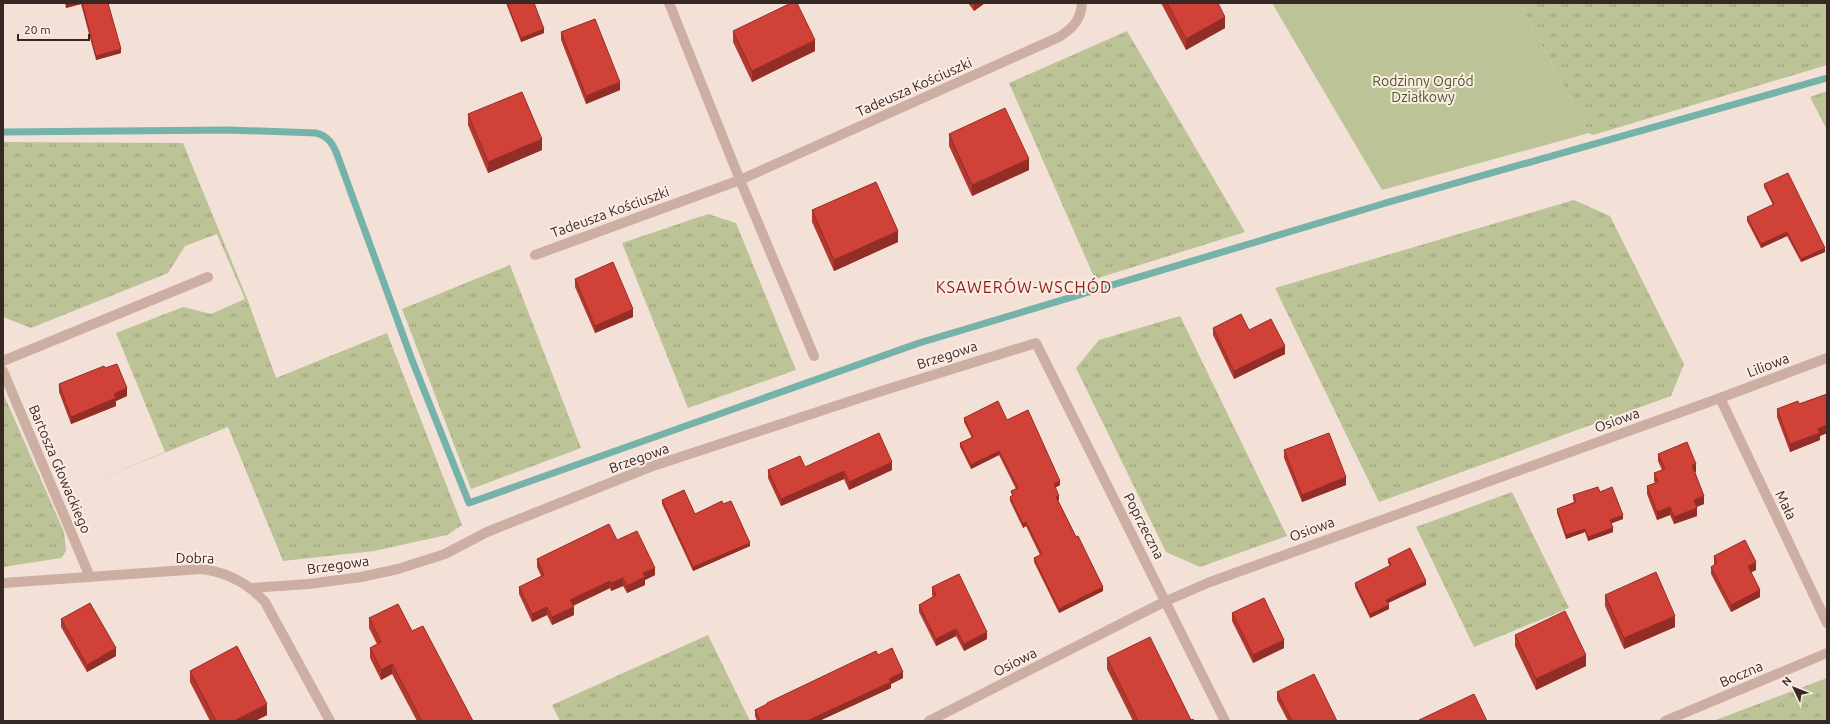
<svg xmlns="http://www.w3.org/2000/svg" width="1830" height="724" font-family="Ubuntu,sans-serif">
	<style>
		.grass { fill: url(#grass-tufts) }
		.garden { fill: #bcc396 }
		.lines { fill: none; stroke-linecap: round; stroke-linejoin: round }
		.stream { stroke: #74b2aa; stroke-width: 7 }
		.minor { stroke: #ccaea2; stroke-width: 10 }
		.wall { fill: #b33830 }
		.shaded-wall { fill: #922e27 }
		.building { fill: #d04138; stroke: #922e27 }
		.labels { text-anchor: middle; stroke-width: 4; stroke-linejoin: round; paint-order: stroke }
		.park-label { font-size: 14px; fill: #4d5627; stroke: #fbece4 }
		.street-label { font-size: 14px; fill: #362825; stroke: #fbece4 }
		.quarter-label { font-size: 16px; letter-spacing: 1px; fill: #8c1e18; stroke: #fbece4 }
	</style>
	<defs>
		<pattern id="grass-tufts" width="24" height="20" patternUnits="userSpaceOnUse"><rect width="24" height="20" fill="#bcc396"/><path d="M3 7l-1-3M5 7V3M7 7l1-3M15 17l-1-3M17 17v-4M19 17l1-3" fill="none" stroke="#9a9e7a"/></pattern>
	</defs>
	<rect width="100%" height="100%" fill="#f3e1d7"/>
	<g class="grass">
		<path d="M1519,3h308v62l-234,70 -4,-2z"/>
		<path d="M1127,31l118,201 -150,47 -86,-196z"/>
		<path d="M1827,91v39l-17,-33z"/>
		<path d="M3,142l180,1 65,158 28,77 111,-45 75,192 -15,10 -73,16 -91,10 -55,-134 -153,62 90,-37 -49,-119 67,-26 28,7 34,-15 -28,-65 -32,12 -17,27 -137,55 -28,-11z"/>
		<path d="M1574,200l36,16 74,148 -13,32 -292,106 -104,-214z"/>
		<path d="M708,214l28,9 60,147 -108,38 -66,-165z"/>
		<path d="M510,265l71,183 -110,41 -69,-180z"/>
		<path d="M1180,316l107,220 -87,31 -34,-15 -90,-184 23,-28z"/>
		<path d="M3,393l61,139 2,19 -5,7 -58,9z"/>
		<path d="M1512,492l57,116 -95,39 -58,-120z"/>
		<path d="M708,635l42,86h-190l-8,-16z"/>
		<path d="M1827,678v43h-114z"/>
	</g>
	<path class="garden" d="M1272,3h247l70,130 -207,57z"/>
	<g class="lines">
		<path class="stream" d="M3,132l226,-2 87,3c13,3 18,13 22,24l74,203 57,143 450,-160 470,-141 438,-124"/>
		<g class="minor">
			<path d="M669,3l71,177 74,176"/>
			<path d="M535,255l205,-75 319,-143c13,-8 22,-17 23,-34"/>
			<path d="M3,361l205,-84"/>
			<path d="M3,371l87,206"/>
			<path d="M1720,398l107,225"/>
			<path d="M3,583l198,-14c26,3 46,13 64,33l65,119"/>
			<path d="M252,588l57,-4 52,-7 37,-8 47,-15 42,-22 163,-65 219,-72 167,-52 189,378"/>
			<path d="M929,721l237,-120 44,-19 510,-184 107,-40"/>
			<path d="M1665,721l162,-68"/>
		</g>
	</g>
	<g class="wall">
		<path d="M65,3h43l13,50 -25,7 -15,-56 -15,4z"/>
		<path d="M506,3h28l10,30 -23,9z"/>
		<path d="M968,3h17l-11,8z"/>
		<path d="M1161,3h57l7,25 -39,22z"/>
		<path d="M733,31l82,20 -63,31 -19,-40z"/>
		<path d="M561,32l59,58 -34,14 -25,-64z"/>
		<path d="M468,114l74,36 -54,23 -20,-48z"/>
		<path d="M949,134l80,36 -57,26 -23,-50z"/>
		<path d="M1764,184l61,68 -24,10 -14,-26 -26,12 -14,-27v-4l26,-12 -9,-18z"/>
		<path d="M812,210l86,32 -64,29 -22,-49z"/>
		<path d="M575,279l58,38 -38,16 -20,-46z"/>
		<path d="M1213,328l36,2 36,24 -51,25 -21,-44z"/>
		<path d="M105,368l22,28 -11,5v5l-45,18 -12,-32v-8z"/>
		<path d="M1827,394v39l-7,3v4l-30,12 -13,-35v-8l22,-5z"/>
		<path d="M964,418l43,2 53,65 -5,3 4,12h-1l45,91 -44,22 -25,-51v-4l6,-3 -14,-29 -3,2 -13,-27v-4l2,-1 -1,-5 5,-2 -17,-34 -28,14 -11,-22v-4l12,-5 -8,-16z"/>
		<path d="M1284,450l62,35 -44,17 -18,-44z"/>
		<path d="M1658,454l38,18h-1l9,32 -8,3 1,9 -23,8 -4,-9 -13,5 -10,-26v-8l8,-3 -1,-2v-8l8,-3 -4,-9z"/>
		<path d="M805,467l87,3 -43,20 -5,-11 -63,27 -13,-28v-8z"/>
		<path d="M1600,492l23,27 -12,4 2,9 -25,9 -3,-9 -19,7 -9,-26v-4l17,-7 -1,-3v-4z"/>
		<path d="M662,500l33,14 28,-10 27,42 -57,25 -31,-67z"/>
		<path d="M617,540l38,35 -10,5v5l-18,8 -4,-7 -12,5 -1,-3 -37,18 1,9 -22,10 -5,-10 -15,7 -13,-28v-7l22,-11 -4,-9v-8z"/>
		<path d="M1714,556l42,14 -5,2 9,25 -29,15 -20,-38v-7l3,-2z"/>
		<path d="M1388,559l38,26 -38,18 1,6 -19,9 -15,-31v-4l35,-17 -2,-3z"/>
		<path d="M932,587l55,52 -23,12 -8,-15 -20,10 -17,-34v-7l14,-8 -1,-2z"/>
		<path d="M1605,595l70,32 -51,22 -19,-43z"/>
		<path d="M1232,613l52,35 -31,15 -21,-42z"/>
		<path d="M369,618l43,13 61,90h-56l-25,-47 -11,6 -11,-22v-10l7,-4 -8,-16z"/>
		<path d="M61,619l55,37 -29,16 -26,-45z"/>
		<path d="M1515,635l71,31 -50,24 -21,-44z"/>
		<path d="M878,655l25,23 -12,6v4l-72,33h-62l-2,-5v-6l12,-5v-2z"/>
		<path d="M1107,658l84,62 3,1h-61l-26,-52z"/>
		<path d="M190,671l77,44 -12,6h-45l-20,-39z"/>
		<path d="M1277,692l60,29h-49l-11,-21z"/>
	</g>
	<g class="shaded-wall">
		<path d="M71,3h10v1l-15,4v-4z"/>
		<path d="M974,3h11l-11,8z"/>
		<path d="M1225,17v11l-39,22v-11z"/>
		<path d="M544,29v4l-23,9v-4z"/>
		<path d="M815,40v11l-63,31v-11z"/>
		<path d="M121,49v4l-25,7v-4z"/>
		<path d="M620,82v8l-34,14v-8z"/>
		<path d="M542,139v11l-54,23v-11z"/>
		<path d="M1029,159v11l-57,26v-11z"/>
		<path d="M898,231v11l-64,29v-11z"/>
		<path d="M1787,232v4l-26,12v-4z"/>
		<path d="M1825,248v4l-24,10v-3z"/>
		<path d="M633,309v8l-38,16v-7z"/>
		<path d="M1285,346v8l-51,25v-8z"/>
		<path d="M127,388v8l-11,5v5l-45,18v-7l43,-23z"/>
		<path d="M1827,425v8l-7,3v4l-30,12v-8l28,-15z"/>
		<path d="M999,451v4l-28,14v-4z"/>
		<path d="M892,462v8l-43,20v-8z"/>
		<path d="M1696,464v8l-4,1v-8z"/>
		<path d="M844,471v8l-63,27v-7z"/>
		<path d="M1346,477v8l-44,17v-7z"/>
		<path d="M1060,481v4l-6,3v-4z"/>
		<path d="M1059,496v4l-3,1v-4z"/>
		<path d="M1704,496v8l-10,4v-8z"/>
		<path d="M1670,507v8l-13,5v-8z"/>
		<path d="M1697,508v8l-23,8v-7z"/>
		<path d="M1623,515v4l-13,5v-4z"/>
		<path d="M1026,522v4l-3,2v-4z"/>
		<path d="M1613,528v4l-25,9v-4z"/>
		<path d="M1585,529v3l-19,7v-4z"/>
		<path d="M750,543v3l-57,25v-4z"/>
		<path d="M1756,562v8l-8,4v-8z"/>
		<path d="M655,568v7l-10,5v5l-18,8v-7l16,-13z"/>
		<path d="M623,578v8l-12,5v-8z"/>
		<path d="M610,581v7l-40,19v-7z"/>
		<path d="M1426,581v4l-40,19v-4z"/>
		<path d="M1103,587v4l-44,22v-4z"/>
		<path d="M1760,590v7l-29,15v-7z"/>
		<path d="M1389,605v4l-19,9v-4z"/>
		<path d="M547,607v8l-15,7v-8z"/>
		<path d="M574,607v8l-22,10v-8z"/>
		<path d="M1675,616v11l-51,22v-11z"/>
		<path d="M956,629v7l-20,10v-7z"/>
		<path d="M987,632v7l-23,12v-7z"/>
		<path d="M1284,640v8l-31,15v-8z"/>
		<path d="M116,648v8l-29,16v-7z"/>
		<path d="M1586,655v11l-50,24v-11z"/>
		<path d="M392,664v10l-11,6v-10z"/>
		<path d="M903,672v6l-12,6v4l-72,33h-12l82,-42z"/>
		<path d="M267,704v11l-12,6h-21z"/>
	</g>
	<g class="building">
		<path d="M82,3h26l13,46 -25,7z"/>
		<path d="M507,3h27l10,26 -23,9z"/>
		<path d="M791,3h6l18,37 -63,31 -19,-40z"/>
		<path d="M1167,3h51l7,14 -39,22z"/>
		<path d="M595,19l25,63 -34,14 -25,-64z"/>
		<path d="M522,92l20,47 -54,23 -20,-48z"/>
		<path d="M1005,108l24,51 -57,26 -23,-51z"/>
		<path d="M1788,173l37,75 -24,11 -14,-27 -26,12 -14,-27 27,-13 -10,-20z"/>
		<path d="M876,182l22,49 -64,29 -22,-50z"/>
		<path d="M613,262l20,47 -38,17 -20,-47z"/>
		<path d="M1241,314l8,16 22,-11 14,27 -51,25 -21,-43z"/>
		<path d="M117,364l10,24 -13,6 2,4 -45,19 -12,-33 45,-18 1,2z"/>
		<path d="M1827,394v31l-9,4 2,4 -30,11 -13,-35 21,-8 1,3z"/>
		<path d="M998,401l9,19 21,-10 32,71 -6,3 5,12 -3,1 20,40 2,-1 25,51 -44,22 -25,-51 8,-4 -16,-32 -3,2 -13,-27 3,-2 -2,-4 7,-3 -19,-37 -28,14 -11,-22 13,-6 -9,-19z"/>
		<path d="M879,433l13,29 -43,20 -5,-11 -63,28 -13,-29 32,-14 5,11z"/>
		<path d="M1329,433l17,44 -44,18 -18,-45z"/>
		<path d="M1687,442l9,22 -4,1 12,31 -10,4 3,8 -23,9 -4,-10 -13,5 -10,-26 11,-4 -4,-9 11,-4 -7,-15z"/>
		<path d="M1598,487l2,5 12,-5 11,28 -13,5 3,8 -25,9 -3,-8 -19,6 -9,-26 19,-7 -3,-7z"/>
		<path d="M684,490l11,24 27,-13 1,3 8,-3 19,42 -57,24 -31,-67z"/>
		<path d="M609,524l8,16 20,-9 18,37 -12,5 2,4 -18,9 -4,-8 -12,5 -1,-2 -40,19 4,7 -22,10 -5,-10 -15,7 -13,-27 25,-12 -7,-16z"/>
		<path d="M1745,540l11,22 -8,4 12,24 -29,15 -20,-38 6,-4 -3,-7z"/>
		<path d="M1410,548l16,33 -40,19 3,5 -19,9 -15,-31 36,-18 -3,-6z"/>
		<path d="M1656,572l19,44 -51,22 -19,-43z"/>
		<path d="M959,574l28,58 -23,12 -8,-15 -20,10 -17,-34 17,-10 -4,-8z"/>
		<path d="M1264,598l20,42 -31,15 -21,-42z"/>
		<path d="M90,603l26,45 -29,17 -26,-46z"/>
		<path d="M398,604l14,27 11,-5 50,95h-51l-30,-57 -11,6 -11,-22 11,-6 -12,-24z"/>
		<path d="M1565,611l21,44 -50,24 -21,-44z"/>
		<path d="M1150,637l41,83 2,-1 1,2h-56l-31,-63z"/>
		<path d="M237,646l30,58 -33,17h-18l-26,-50z"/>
		<path d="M892,648l11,24 -14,7 2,3 -84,39h-47l-5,-11 12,-6v-1l109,-52 2,4z"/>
		<path d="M1314,674l23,47h-45l-15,-29z"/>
		<path d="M1474,694l13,27h-68v-1z"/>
	</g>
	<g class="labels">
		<g class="park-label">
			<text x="1423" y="86">Rodzinny Ogród<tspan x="1423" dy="16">Działkowy</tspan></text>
		</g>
		<g class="street-label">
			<text transform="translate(914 87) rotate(-24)" y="5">Tadeusza Kościuszki</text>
			<text transform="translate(610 212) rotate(-20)" y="5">Tadeusza Kościuszki</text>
			<text transform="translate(947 355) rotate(-18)" y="5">Brzegowa</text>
			<text transform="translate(1768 365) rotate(-21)" y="5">Liliowa</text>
			<text transform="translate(1617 420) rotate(-20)" y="5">Osiowa</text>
			<text transform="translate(639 458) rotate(-20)" y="5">Brzegowa</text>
			<text transform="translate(60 469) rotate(67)" y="5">Bartosza Głowackiego</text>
			<text transform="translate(1786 505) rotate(64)" y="5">Mała</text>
			<text transform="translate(1144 526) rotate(63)" y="5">Poprzeczna</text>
			<text transform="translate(1312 529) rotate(-20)" y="5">Osiowa</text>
			<text transform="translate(195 558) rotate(1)" y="5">Dobra</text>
			<text transform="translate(338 565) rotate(-8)" y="5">Brzegowa</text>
			<text transform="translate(1015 662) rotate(-27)" y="5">Osiowa</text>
			<text transform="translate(1741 674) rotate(-23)" y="5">Boczna</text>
		</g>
		<g class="quarter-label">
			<text x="1024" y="293">KSAWERÓW-WSCHÓD</text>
		</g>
	</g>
	<rect width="1830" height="724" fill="none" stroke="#362825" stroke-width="8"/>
	<g transform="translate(1794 688) rotate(313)" stroke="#fbece4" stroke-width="3" paint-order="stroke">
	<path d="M0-3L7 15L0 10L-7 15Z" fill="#362825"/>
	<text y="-6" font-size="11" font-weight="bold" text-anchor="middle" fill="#362825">N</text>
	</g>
	<path d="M18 34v6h71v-6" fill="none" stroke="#362825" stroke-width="2"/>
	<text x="24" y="34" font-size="12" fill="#362825" stroke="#fbece4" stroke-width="3" paint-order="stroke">20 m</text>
</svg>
